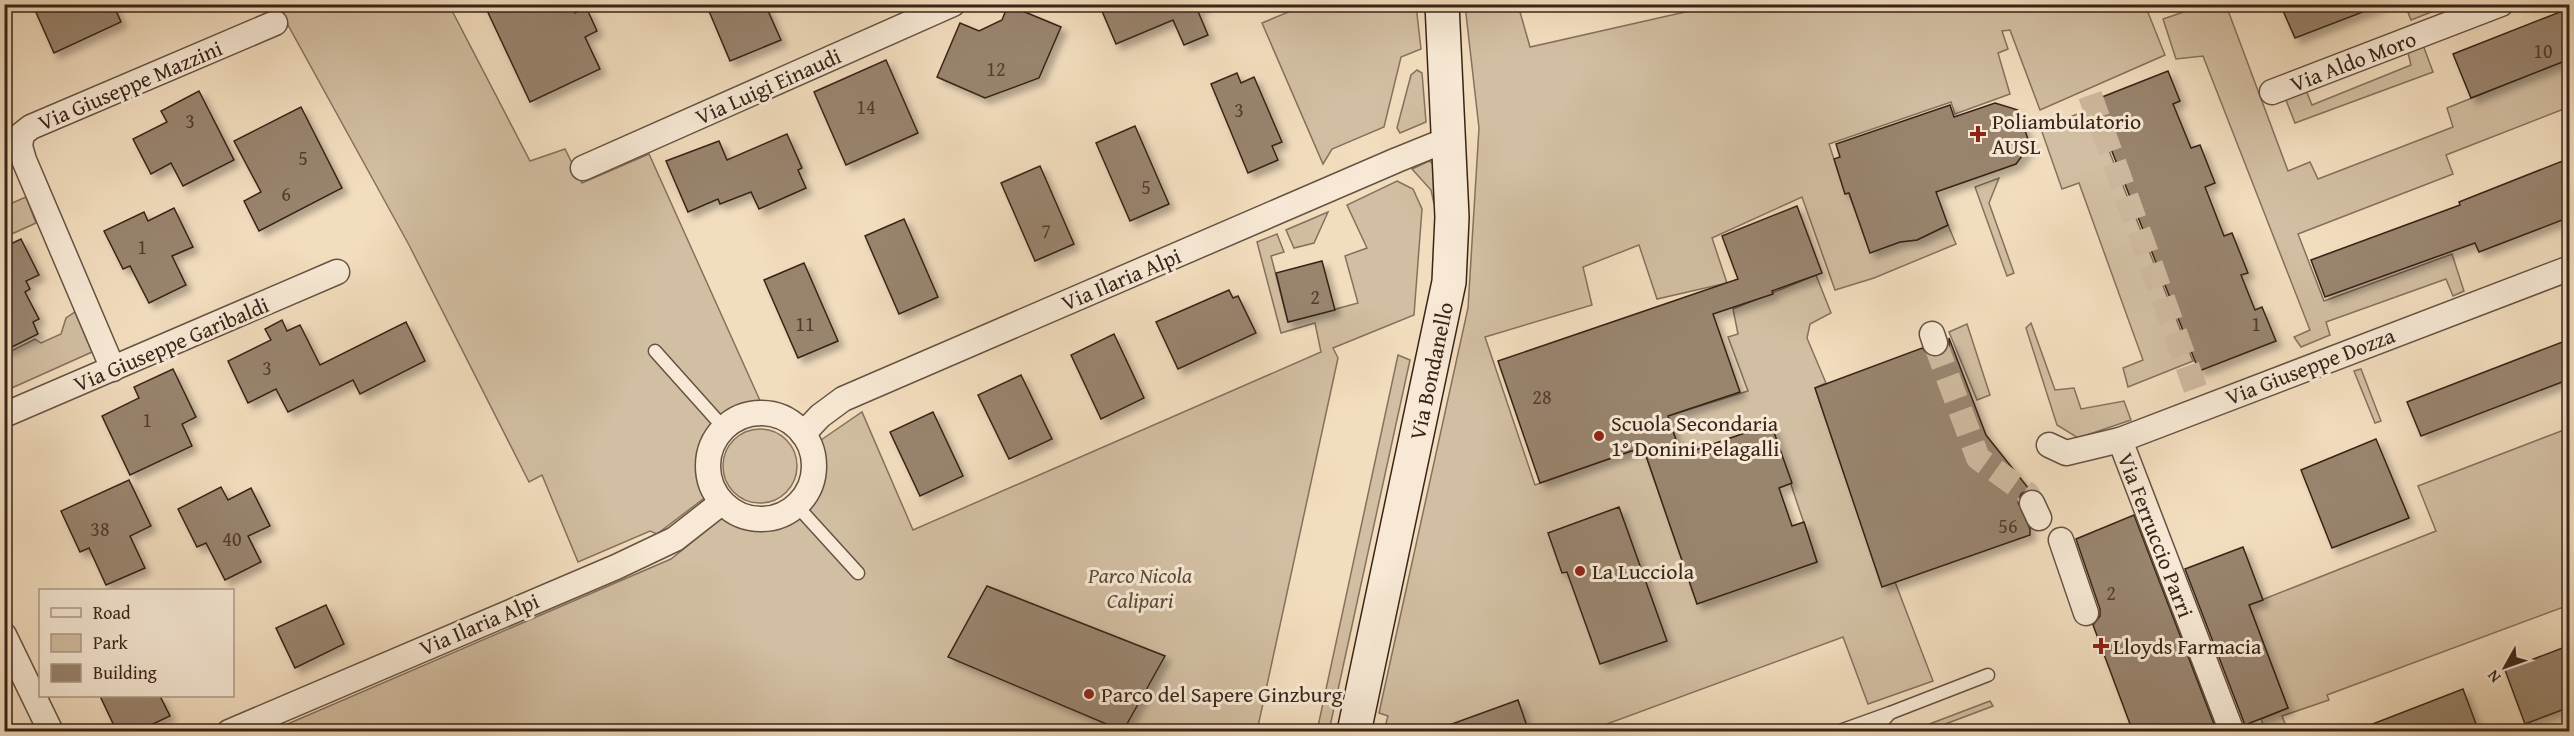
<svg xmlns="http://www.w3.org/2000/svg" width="2574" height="736" font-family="'Gentium Book Plus',serif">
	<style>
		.green { fill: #d2bea2; stroke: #85715d; stroke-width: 1.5 }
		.building { fill: #99846e; stroke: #382418; stroke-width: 1.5; filter: url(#shadow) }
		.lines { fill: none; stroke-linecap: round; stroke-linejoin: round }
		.street-tunnel { stroke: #cdb89d; stroke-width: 24; stroke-dasharray: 24 12; stroke-linecap: butt }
		.lane-casing { stroke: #665242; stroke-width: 15 }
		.street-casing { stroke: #665242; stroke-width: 27 }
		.secondary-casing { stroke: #382418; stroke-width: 36 }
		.lane { stroke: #f7e9d5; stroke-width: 12 }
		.street { stroke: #f7e9d5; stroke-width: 24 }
		.secondary { stroke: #f7e9d5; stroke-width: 33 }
		.poi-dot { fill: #8f2418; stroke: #f7e9d5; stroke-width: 2 }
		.labels { text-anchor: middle; stroke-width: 6; stroke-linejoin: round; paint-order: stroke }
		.number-label { font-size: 20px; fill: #503c2e }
		.street-label { font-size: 22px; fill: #382418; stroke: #f7e9d5 }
		.poi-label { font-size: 22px; fill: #382418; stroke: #f7e9d5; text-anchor: start }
		.park-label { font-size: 22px; font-style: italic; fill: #5e4a3a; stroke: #f7e9d5 }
	</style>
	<defs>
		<filter id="shadow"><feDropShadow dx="5.5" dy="5.5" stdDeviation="3" flood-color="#0004"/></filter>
	</defs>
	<rect width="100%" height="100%" fill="#f2ddbe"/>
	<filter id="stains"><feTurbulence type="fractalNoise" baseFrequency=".00333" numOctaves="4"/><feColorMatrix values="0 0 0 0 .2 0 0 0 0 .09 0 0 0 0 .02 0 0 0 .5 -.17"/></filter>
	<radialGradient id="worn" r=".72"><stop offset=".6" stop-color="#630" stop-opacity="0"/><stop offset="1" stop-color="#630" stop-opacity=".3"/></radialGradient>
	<g class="green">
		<path d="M277,5h172l81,156 35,-12 17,34 67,-29 113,251c-47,1 -81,48 -55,91l-50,38 -7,-3 -72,31 -36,-87 -13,7 -120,-237z"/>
		<path d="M1305,5h111l5,44 -20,8 -17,70 -52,22 -9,15 -61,-141z"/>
		<path d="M1465,5h53l12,42 186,-42h429l20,50 -125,55 -30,-80 -8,1 6,18 -10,4 12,41 -55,20 -4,-12 -122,42 16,49h4l21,59 30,-10 17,-2 31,-15 8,19 -82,34 -39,12 -33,-93 -90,41 15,45 -70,16 -18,-54 -56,22 9,38 -107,32 50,148 108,-38 54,156 120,-41 -46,-137 -90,30 -13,-39 80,-25 -20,-54 10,-3 -5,-25 83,-34 15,38 -21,11 -3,14 19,45 -11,5 67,198 13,-4 38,99 -65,23 -25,-67 -247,91v3h-212l4,-15 -9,-3 89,-405 11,-180z"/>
		<path d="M2204,5h22l62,166 22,-9 8,17 135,-52 -6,-19 122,-49v48l-123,48 7,19 -155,60 26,67 128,-47 12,37 -11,5 -7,-17 -120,43 4,13 -29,12 -7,-10 16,-7 -107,-274 -27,3 -13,-40z"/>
		<path d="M2405,5h44l-38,15z"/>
		<path d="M2423,45l10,27 -138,51 -11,-28 21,-7 7,17 99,-40 -4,-16z"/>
		<path d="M1417,70l5,3 4,49 -26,11 -3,-5 14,-53z"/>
		<path d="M2092,108l101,253 -65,26 -5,-19 20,-8 -64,-177 -17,6 -21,-60z"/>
		<path d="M1429,161l5,3v40l-3,-14 -19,-21z"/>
		<path d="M1999,178l-10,25 25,70 -7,3 -32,-89z"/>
		<path d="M1397,181l16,8 9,20 -8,106 -81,33 5,10 -81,373 -988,1 402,-173 52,-42c8,4 18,11 26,12 35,7 69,-24 75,-57 2,-9 -2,-23 -3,-32l41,-28 51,118 408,-178 -6,-29 -34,10 -24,-91 20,-8 7,18 -13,4 17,66 70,-19 -13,-47 22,-8 -20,-43z"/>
		<path d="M26,197l10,26 -31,14v-31z"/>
		<path d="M1328,212l-14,31 -20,5 -8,-18z"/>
		<path d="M75,312l17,40 -87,39v-37l30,-15 6,4 20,-9 5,-16z"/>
		<path d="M2031,323l24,67 19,-2 7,21 43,-8 7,19 -53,18 -21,-13 -31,-97z"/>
		<path d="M1967,324l23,71 -13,5 -28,-68z"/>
		<path d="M1398,355l12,5 -81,371h-12z"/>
		<path d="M2361,369l20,52 -6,2 -21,-52z"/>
		<path d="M2569,428v177l-242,90 2,5 -47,16 6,15 -22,1 -5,-13 27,-11 -39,-103 187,-74 -18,-45z"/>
		<circle cx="760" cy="466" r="37"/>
		<path d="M1990,701l3,5 -66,25h-16z"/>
	</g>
	<g class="building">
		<path d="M47,4h66l8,18 -67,31 -19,-43z"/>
		<path d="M484,4h87l4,9 11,-6 11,24 -12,6 15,32 -70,33z"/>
		<path d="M706,4h59l16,36 -51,21z"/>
		<path d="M1099,4h109l-11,5 11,26 -24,10 -11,-25 -57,24z"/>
		<path d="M2280,4h100l1,1 -86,33z"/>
		<path d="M1008,5l53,22 -22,51 -54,20 -48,-21 23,-54 19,8 23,-11z"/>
		<path d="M2570,8v51l-99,39 -18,-44z"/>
		<path d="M886,60l32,73 -72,32 -32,-73z"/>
		<path d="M2168,71l12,30 -7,3 18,44 9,-3 15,38 -10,4 19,49 8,-3 16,40 -7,2 14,35 7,-3 14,34 -77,30 -107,-270z"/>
		<path d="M1237,73l4,10 13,-6 28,65 -10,4 6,14 -30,13 -37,-89z"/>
		<path d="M199,91l35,69 -51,26 -12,-23 -20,11 -18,-35 34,-17 -6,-11z"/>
		<path d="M1995,103l23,7 12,35 -14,19 -80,28 12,33 -31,15 -17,2 -30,11 -21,-60 -4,1 -11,-35 6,-2 -4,-13 114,-39 4,12z"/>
		<path d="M301,107l41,81 -83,43 -15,-30 17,-9 -27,-51z"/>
		<path d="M1135,126l34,78 -39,17 -34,-78z"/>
		<path d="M787,134l15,34 -4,2 8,18 -47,21 -8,-17 -31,12 -2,-5 -30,13 -22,-51 53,-20 8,19z"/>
		<path d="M2570,158v59l-91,35 -4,-9 -150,54 -14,-37 149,-55 -1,-3z"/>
		<path d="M1040,166l34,78 -39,17 -34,-78z"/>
		<path d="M1797,206l25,67 -50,18 1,3 -60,20 27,78 -72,24 13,39 90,-31 21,59 -13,5 13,38 12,-4 13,40 -120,42 -54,-157 -103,36 -42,-122 240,-82 -16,-43z"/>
		<path d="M174,208l19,39 -21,9 14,29 -37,18 -19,-37 -7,3 -19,-38 40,-19 4,9z"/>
		<path d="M904,219l34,78 -39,17 -34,-78z"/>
		<path d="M21,239l18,36 -13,6 4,8 -5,3 14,27 -6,3 5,12 -34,17v-104z"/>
		<path d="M1322,261l13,49 -47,12 -12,-49z"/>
		<path d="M804,263l34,78 -40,17 -34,-78z"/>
		<path d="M1229,290l4,8 5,-2 18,37 -78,36 -22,-47z"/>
		<path d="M282,320l5,11 13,-6 20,40 86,-43 19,39 -65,33 -7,-14 -65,32 -12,-23 -28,14 -20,-42 43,-21 -6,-11z"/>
		<path d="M1114,334l30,64 -43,21 -30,-64z"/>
		<path d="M1949,338l37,97 43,54 -8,5 -3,8 12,27v6l-148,52 -67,-199 107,-40 10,9 8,-1 9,-10z"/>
		<path d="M2570,339v40l-149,57 -14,-34z"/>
		<path d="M173,369l23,48 -14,7 10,22 -62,29 -28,-59 37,-18 -5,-11z"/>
		<path d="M1021,375l31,64 -43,20 -31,-64z"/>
		<path d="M933,412l30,64 -43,20 -30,-64z"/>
		<path d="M2376,439l33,79 -77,30 -31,-78z"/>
		<path d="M129,480l22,46 -21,10 15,32 -39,17 -17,-37 -9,4 -19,-41z"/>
		<path d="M221,487l7,13 23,-12 19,38 -22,10 13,26 -36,18 -19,-37 -9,4 -19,-38z"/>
		<path d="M1619,507l48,134 -67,23 -33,-92 -5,1 -14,-40z"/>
		<path d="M2134,515l83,217h-84l-40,-107 7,-9v-7l-24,-70z"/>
		<path d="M2243,547l20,53 -14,5 39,103 -43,17 -60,-156z"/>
		<path d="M987,586l178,70 -42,75 -175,-74z"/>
		<path d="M326,605l18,39 -49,24 -19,-40z"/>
		<path d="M2570,645v62l-45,17 -20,-54z"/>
		<path d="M2463,689l16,43h-122v-2z"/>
		<path d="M100,696h60l10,20 -34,16h-19z"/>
		<path d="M1518,700l11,32h-91v-3z"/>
	</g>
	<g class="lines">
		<g class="street-tunnel">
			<path d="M2090,95l112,312"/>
			<path d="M1935,343l43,115 50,36 4,9"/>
		</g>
		<defs>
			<g id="lane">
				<path d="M655,351l68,76"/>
				<path d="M797,506l61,67"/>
				<path d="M1890,713l98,-38"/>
				<path d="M1837,732l53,-19 -17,19"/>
			</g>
			<g id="street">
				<path d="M2272,92l229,-88"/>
				<path d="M583,168l370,-164"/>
				<path d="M1932,334l3,9"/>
				<path d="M113,369l-89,-209 -4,-14 2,-12 9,-7 244,-104"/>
				<circle cx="761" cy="466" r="53"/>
				<path d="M4,415l333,-143"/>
				<path d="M803,434l17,-18 23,-17 554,-239 37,-15 16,1"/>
				<path d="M2120,440l112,292"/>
				<path d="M2049,445l17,8 54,-13 450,-172"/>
				<path d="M2032,503l7,15"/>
				<path d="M2061,540l25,73"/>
				<path d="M4,635l47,97"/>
				<path d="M229,732l387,-165 59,-28 46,-36"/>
			</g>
			<path id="secondary" d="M1354,732l95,-450 3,-65 -10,-213"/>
		</defs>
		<use href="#lane" class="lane-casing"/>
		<use href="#street" class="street-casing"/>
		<use href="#secondary" class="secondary-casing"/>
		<use href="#lane" class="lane"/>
		<use href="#street" class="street"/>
		<use href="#secondary" class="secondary"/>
	</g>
	<g class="poi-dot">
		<path d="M1975 125h6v6h6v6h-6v6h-6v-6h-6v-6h6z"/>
		<circle cx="1599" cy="436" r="6"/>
		<circle cx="1580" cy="571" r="6"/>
		<path d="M2098 637h6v6h6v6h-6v6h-6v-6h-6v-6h6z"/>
		<circle cx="1089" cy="694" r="6"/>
	</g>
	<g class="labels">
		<g class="number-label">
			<text x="2543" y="58">10</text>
			<text x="996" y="76">12</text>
			<text x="866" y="114">14</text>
			<text x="1239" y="117">3</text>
			<text x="190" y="128">3</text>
			<text x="303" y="165">5</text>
			<text x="1146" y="194">5</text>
			<text x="286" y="201">6</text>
			<text x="1046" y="238">7</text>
			<text x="142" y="254">1</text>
			<text x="1315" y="304">2</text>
			<text x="805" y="331">11</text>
			<text x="2256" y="331">1</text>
			<text x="267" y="375">3</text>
			<text x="1542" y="404">28</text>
			<text x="147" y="427">1</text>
			<text x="2008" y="533">56</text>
			<text x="100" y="536">38</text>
			<text x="232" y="546">40</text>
			<text x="2111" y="600">2</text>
		</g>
		<g class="street-label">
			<text transform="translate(2353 61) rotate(-21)" y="8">Via Aldo Moro</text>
			<text transform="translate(130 85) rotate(-23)" y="8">Via Giuseppe Mazzini</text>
			<text transform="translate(768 86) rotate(-24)" y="8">Via Luigi Einaudi</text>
			<text transform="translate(1121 279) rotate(-23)" y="8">Via Ilaria Alpi</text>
			<text transform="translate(171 344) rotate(-23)" y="8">Via Giuseppe Garibaldi</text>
			<text transform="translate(2310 366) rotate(-21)" y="8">Via Giuseppe Dozza</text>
			<text transform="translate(1431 371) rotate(-78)" y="8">Via Bondanello</text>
			<text transform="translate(2156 535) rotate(69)" y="8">Via Ferruccio Parri</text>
			<text transform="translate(479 624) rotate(-23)" y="8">Via Ilaria Alpi</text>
		</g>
		<g class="poi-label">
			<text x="1992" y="129">Poliambulatorio<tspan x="1992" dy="25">AUSL</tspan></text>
			<text x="1611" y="431">Scuola Secondaria<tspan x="1611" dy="25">1° Donini Pelagalli</tspan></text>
			<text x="1592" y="579">La Lucciola</text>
			<text x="2113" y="654">Lloyds Farmacia</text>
			<text x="1101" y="702">Parco del Sapere Ginzburg</text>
		</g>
		<g class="park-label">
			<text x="1140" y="583">Parco Nicola<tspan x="1140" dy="25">Calipari</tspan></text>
		</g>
	</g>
	<rect width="2574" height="736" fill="none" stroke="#f2ddbe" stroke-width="24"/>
	<rect x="6" y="6" width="2562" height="724" fill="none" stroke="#382418" stroke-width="3"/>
	<rect x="12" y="12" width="2550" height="712" fill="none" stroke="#382418" stroke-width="1.5"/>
	<rect x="39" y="589" width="195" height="108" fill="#f7e9d5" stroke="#ab9a89" stroke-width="1.5"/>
	<rect x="51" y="608" width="30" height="9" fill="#f7e9d5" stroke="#ab9a89" stroke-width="1.5"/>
	<text x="93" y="619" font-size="18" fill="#382418">Road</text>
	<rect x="51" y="634" width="30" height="18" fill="#d2bea2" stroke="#ab9a89" stroke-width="1.5"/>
	<text x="93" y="649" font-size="18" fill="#382418">Park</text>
	<rect x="51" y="664" width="30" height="18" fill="#99846e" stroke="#ab9a89" stroke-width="1.5"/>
	<text x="93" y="679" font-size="18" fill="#382418">Building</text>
	<g transform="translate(2505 667) rotate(230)" stroke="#f7e9d5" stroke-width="4.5" paint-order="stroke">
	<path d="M0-4.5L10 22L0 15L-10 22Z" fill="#382418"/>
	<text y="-9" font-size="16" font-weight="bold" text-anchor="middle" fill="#382418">N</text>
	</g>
	<rect width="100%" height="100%" filter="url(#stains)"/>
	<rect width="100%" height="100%" fill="url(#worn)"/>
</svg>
